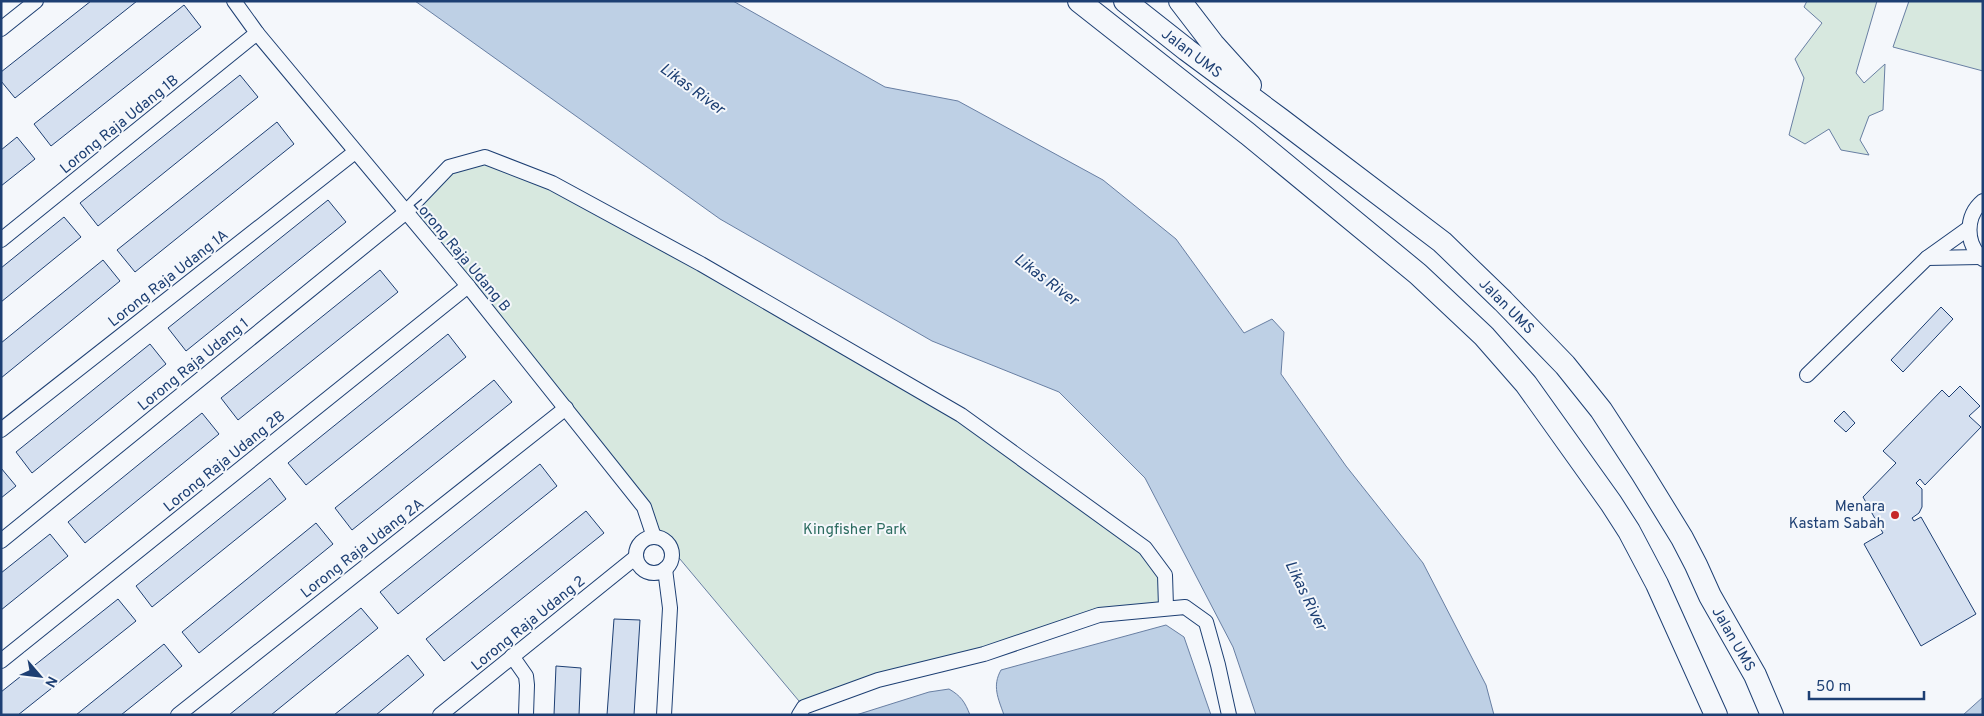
<svg xmlns="http://www.w3.org/2000/svg" width="1984" height="716" font-family="Overpass,sans-serif">
	<style>
		.green { fill: #d7e8df; stroke: #687fa3 }
		.water { fill: #bed0e5; stroke: #687fa3 }
		.building { fill: #d5e0f0; stroke: #1d3f73 }
		.lines { fill: none; stroke-linecap: round; stroke-linejoin: round }
		.minor-casing { stroke: #1d3f73; stroke-width: 16 }
		.trunk-casing { stroke: #1d3f73; stroke-width: 24 }
		.minor { stroke: #f4f7fb; stroke-width: 14 }
		.trunk { stroke: #f4f7fb; stroke-width: 22 }
		.poi-dot { fill: #c62828; stroke: #f4f7fb; stroke-width: 2 }
		.labels { text-anchor: middle; stroke-width: 4; stroke-linejoin: round; paint-order: stroke }
		.street-label { font-size: 15px; fill: #1d3f73; stroke: #f4f7fb }
		.poi-label { font-size: 15px; fill: #1d3f73; stroke: #f4f7fb; text-anchor: end }
		.park-label { font-size: 15px; fill: #2c6c60; stroke: #f4f7fb }
		.water-label { font-size: 16px; font-style: italic; fill: #1d3f73; stroke: #f4f7fb }
	</style>
	<rect width="100%" height="100%" fill="#f4f7fb"/>
	<g class="green">
		<path d="M1807,1h70l-21,72 8,10 21,-19 -2,46 -14,6 -9,24 9,15 -28,-5 -12,-21 -24,15 -16,-9 15,-57 -9,-19 27,-36 -18,-16z"/>
		<path d="M1909,1h74v70l-90,-24z"/>
		<path d="M485,157l67,26 409,232 160,116 44,44 1,32 -67,8 -295,92 -140,-167 -10,-3 -10,-30 -239,-294 44,-46z"/>
	</g>
	<g class="water">
		<path d="M415,1h318l152,86 73,14 145,79 73,59 68,94 28,-14 12,13 -3,42 65,92 77,97 63,122 8,30h-238l-23,-68 -88,-169 -86,-86 -127,-51 -212,-122z"/>
		<path d="M1166,625l18,12 27,78h-207c-6,-17 -12,-29 -3,-45z"/>
		<path d="M949,689c12,7 16,13 21,26h-114l73,-23z"/>
		<path d="M1983,697v18h-20z"/>
	</g>
	<g class="building">
		<path d="M91,1h46l-122,97 -14,-17v-9z"/>
		<path d="M184,5l17,22 -150,119 -17,-22z"/>
		<path d="M240,75l18,22 -160,129 -18,-23z"/>
		<path d="M277,122l17,22 -159,128 -18,-22z"/>
		<path d="M17,137l18,22 -34,27v-36z"/>
		<path d="M328,200l18,22 -160,129 -18,-23z"/>
		<path d="M64,217l17,20 -80,65v-34z"/>
		<path d="M103,260l17,21 -119,97v-35z"/>
		<path d="M380,270l18,22 -160,128 -17,-22z"/>
		<path d="M1941,307l12,12 -50,53 -12,-12z"/>
		<path d="M448,334l18,23 -160,128 -18,-22z"/>
		<path d="M150,344l16,20 -134,109 -16,-21z"/>
		<path d="M494,380l18,22 -160,128 -17,-22z"/>
		<path d="M1960,386l20,20 -11,10 12,11 -56,58 -5,-6 -4,4 6,6v18l-3,6 -7,5 2,3 7,-4 55,97 -55,32 -57,-102 19,-11 -20,-36 33,-34 -13,-12 59,-61 7,7z"/>
		<path d="M1844,411l11,12 -9,9 -12,-11z"/>
		<path d="M202,413l17,21 -134,109 -17,-21z"/>
		<path d="M540,464l17,22 -159,128 -18,-22z"/>
		<path d="M1,468l15,18 -15,12z"/>
		<path d="M270,478l16,21 -134,108 -16,-21z"/>
		<path d="M586,511l18,22 -160,128 -18,-22z"/>
		<path d="M316,523l17,21 -134,109 -17,-21z"/>
		<path d="M50,534l18,22 -67,54v-37z"/>
		<path d="M118,599l18,22 -118,94h-17v-23z"/>
		<path d="M361,608l17,20 -107,87h-42z"/>
		<path d="M614,619l26,1 -6,95h-27z"/>
		<path d="M164,644l18,22 -61,49h-45z"/>
		<path d="M408,655l16,20 -48,40h-42z"/>
		<path d="M556,666l25,2 -2,47h-25z"/>
	</g>
	<g class="lines">
		<defs>
			<g id="minor">
				<path d="M234,1l23,32 211,253 176,221 10,30"/>
				<path d="M1,29l35,-28"/>
				<path d="M1983,201c-18,15 -18,43 0,58"/>
				<path d="M1,240l256,-207"/>
				<path d="M1927,258l53,-1"/>
				<path d="M1807,375l120,-117 42,-30"/>
				<path d="M1,430l354,-278"/>
				<circle cx="654" cy="555" r="18"/>
				<path d="M1,541l404,-328 44,-46 36,-10 67,26 149,81 260,151 184,133 20,27 1,32"/>
				<path d="M512,656l14,20 1,9 -1,30"/>
				<path d="M1,661l467,-375"/>
				<path d="M178,715l388,-307"/>
				<path d="M440,715l196,-158"/>
				<path d="M664,715l6,-107 -5,-39"/>
				<path d="M799,715l5,-8 74,-27 106,-26 115,-39 86,-8 21,15 12,43 11,50"/>
			</g>
			<g id="trunk">
				<path d="M1079,1l169,133 170,140 66,62 42,48 85,119 18,28 28,53 59,131"/>
				<path d="M1125,1l62,49 93,69 162,123 61,59 62,64 36,45 41,63 40,65 14,27 14,31 45,79 17,40"/>
				<path d="M1180,1l33,43 37,41"/>
			</g>
		</defs>
		<use href="#minor" class="minor-casing"/>
		<use href="#trunk" class="trunk-casing"/>
		<use href="#minor" class="minor"/>
		<use href="#trunk" class="trunk"/>
	</g>
	<circle class="poi-dot" cx="1895" cy="515" r="5"/>
	<g class="labels">
		<g class="street-label">
			<text transform="translate(1192 53) rotate(37)" y="5">Jalan UMS</text>
			<text transform="translate(119 124) rotate(-39)" y="5">Lorong Raja Udang 1B</text>
			<text transform="translate(462 255) rotate(50)" y="5">Lorong Raja Udang B</text>
			<text transform="translate(168 278) rotate(-38)" y="5">Lorong Raja Udang 1A</text>
			<text transform="translate(1507 306) rotate(45)" y="5">Jalan UMS</text>
			<text transform="translate(193 364) rotate(-39)" y="5">Lorong Raja Udang 1</text>
			<text transform="translate(224 461) rotate(-39)" y="5">Lorong Raja Udang 2B</text>
			<text transform="translate(362 548) rotate(-38)" y="5">Lorong Raja Udang 2A</text>
			<text transform="translate(528 623) rotate(-39)" y="5">Lorong Raja Udang 2</text>
			<text transform="translate(1734 639) rotate(60)" y="5">Jalan UMS</text>
		</g>
		<g class="poi-label">
			<text x="1885" y="511">Menara<tspan x="1885" dy="17">Kastam Sabah</tspan></text>
		</g>
		<g class="park-label">
			<text x="855" y="534">Kingfisher Park</text>
		</g>
		<g class="water-label">
			<text transform="translate(693 88) rotate(36)" y="6">Likas River</text>
			<text transform="translate(1047 279) rotate(37)" y="6">Likas River</text>
			<text transform="translate(1307 595) rotate(64)" y="6">Likas River</text>
		</g>
	</g>
	<rect width="1984" height="716" fill="none" stroke="#1d3f73" stroke-width="5"/>
	<g transform="translate(40 676) rotate(118)" stroke="#f4f7fb" stroke-width="4" paint-order="stroke">
	<path d="M0-4L9 19L0 12L-9 19Z" fill="#1d3f73"/>
	<text y="-8" font-size="14" font-weight="bold" text-anchor="middle" fill="#1d3f73">N</text>
	</g>
	<path d="M1809 691v8h115v-8" fill="none" stroke="#1d3f73" stroke-width="2.5"/>
	<text x="1816" y="691" font-size="15" fill="#1d3f73" stroke="#f4f7fb" stroke-width="4" paint-order="stroke">50 m</text>
</svg>
